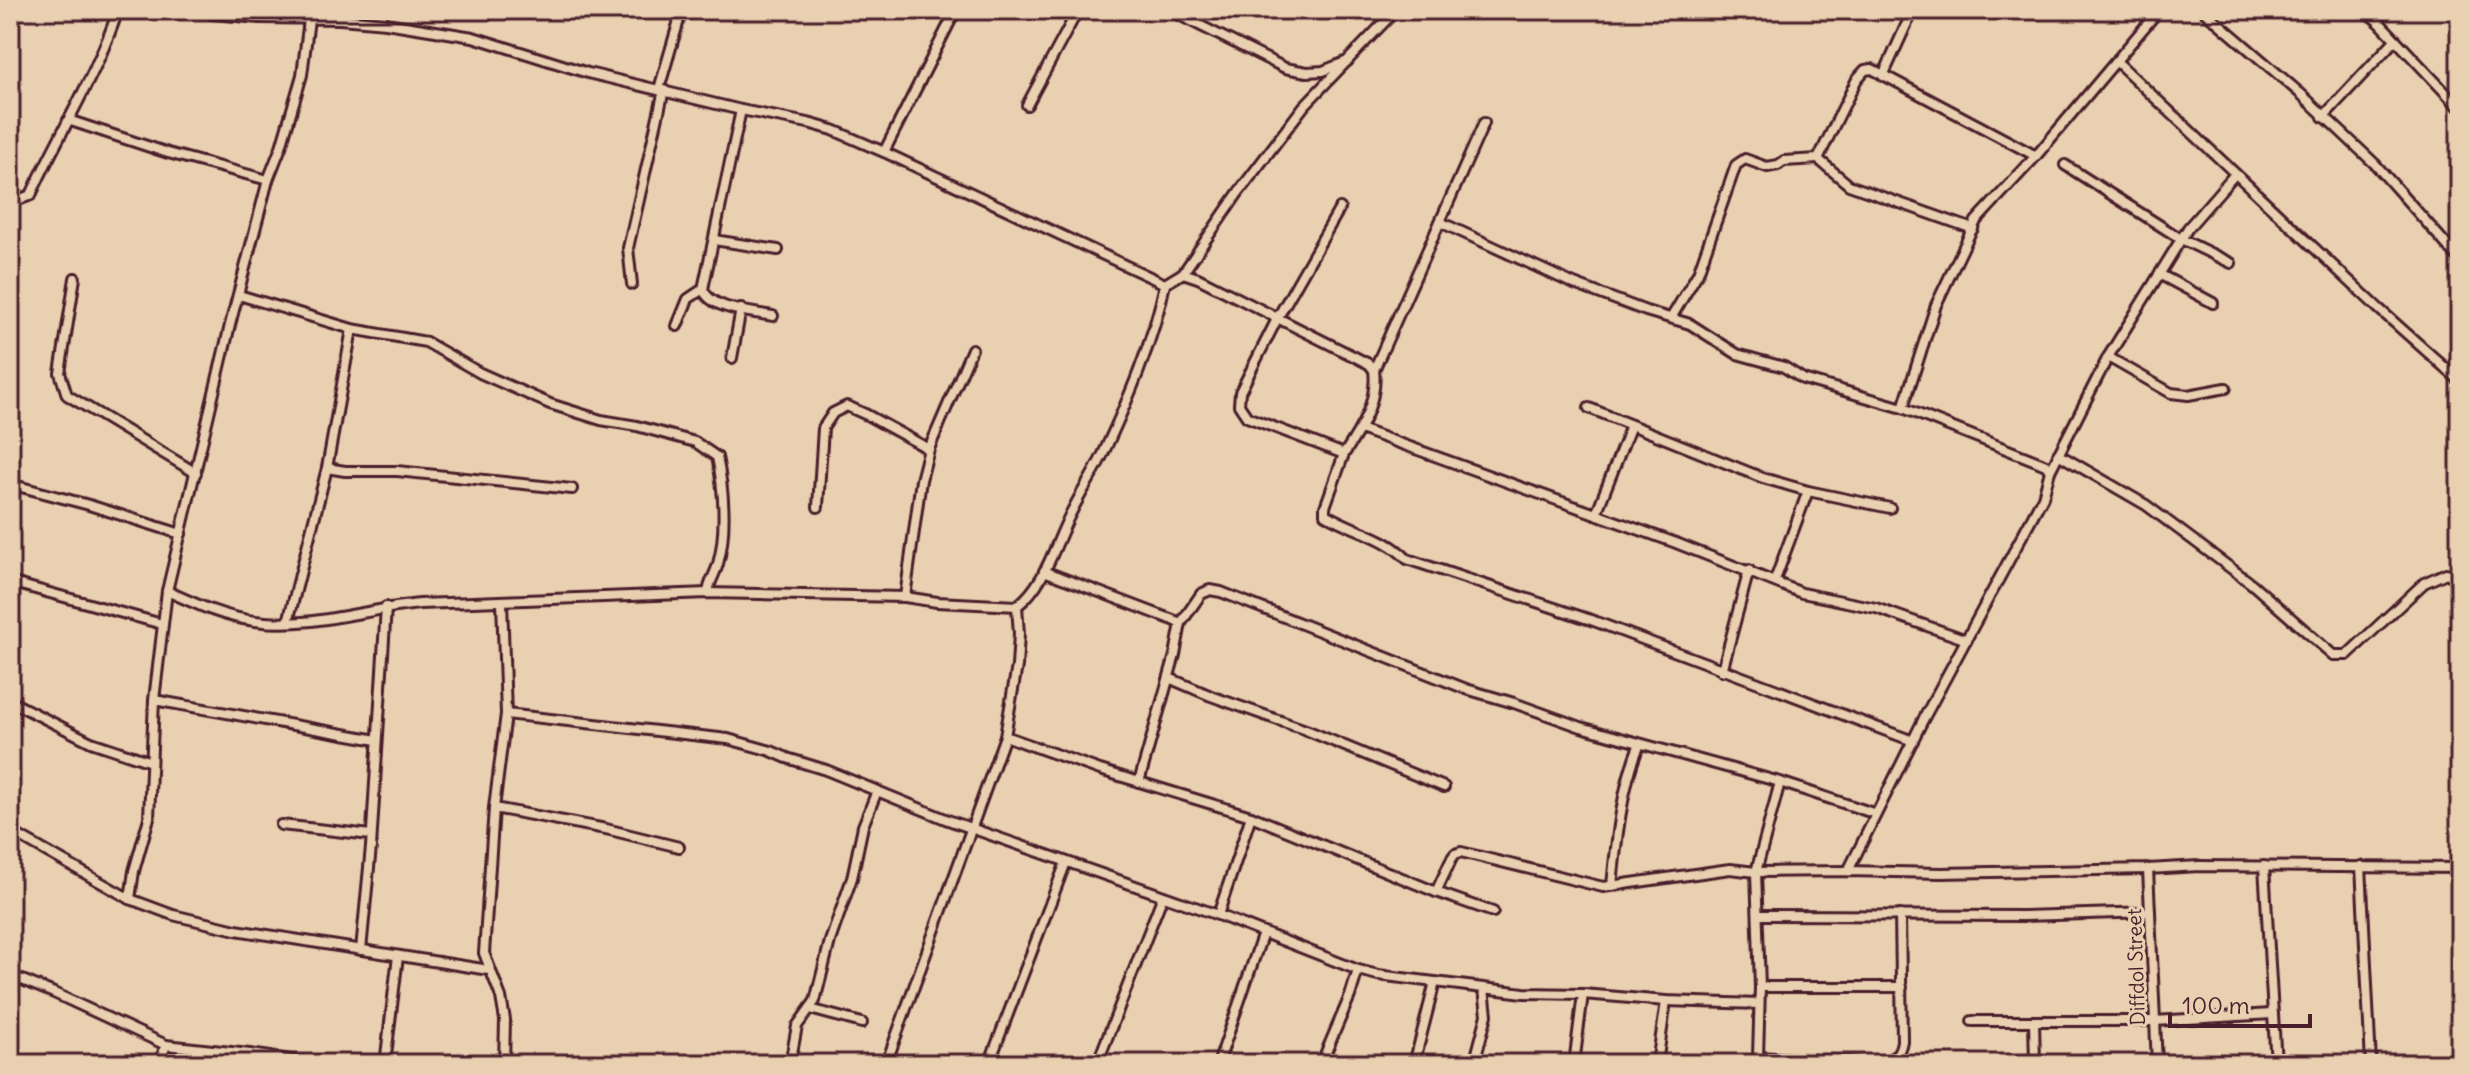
<svg xmlns="http://www.w3.org/2000/svg" width="2470" height="1074" font-family="Delius,sans-serif">
	<style>
		.lines { fill: none; stroke-linecap: round; stroke-linejoin: round }
		.street-casing { stroke: #4a1f2b; stroke-width: 14 }
		.street { stroke: #e8d0b0; stroke-width: 8 }
		.labels { text-anchor: middle; stroke-width: 6; stroke-linejoin: round; paint-order: stroke }
		.street-label { font-size: 20px; fill: #4a1f2b; stroke: #e8d0b0 }
	</style>
	<rect width="100%" height="100%" fill="#e8d0b0"/>
	<filter id="ink" filterUnits="userSpaceOnUse"><feTurbulence type="fractalNoise" baseFrequency=".0125" numOctaves="2"/><feDisplacementMap in="SourceGraphic" scale="16" xChannelSelector="R" yChannelSelector="G"/><feConvolveMatrix kernelMatrix="1 2 1 2 8 2 1 2 1" color-interpolation-filters="sRGB"/></filter>
	<g filter="url(#ink)">
		<g class="lines">
			<defs>
				<g id="street">
					<path d="M200,10l13,4 46,4 81,1 46,4 87,14 115,36 153,37 67,13 25,7 51,22 72,-142"/>
					<path d="M1169,10l116,58 22,4 16,-1 25,-10"/>
					<path d="M2203,10l98,84 74,70 85,96"/>
					<path d="M2364,10l15,12 81,86"/>
					<path d="M2116,61l262,247 82,73"/>
					<path d="M1883,76l30,-66"/>
					<path d="M659,89l23,-79"/>
					<path d="M1027,105l51,-95"/>
					<path d="M741,110l-38,179c7,21 50,23 70,27"/>
					<path d="M2323,117l72,-77"/>
					<path d="M68,120l100,33 100,27"/>
					<path d="M884,152l281,132 18,-11 15,5 171,86 5,6"/>
					<path d="M1818,159l31,26 124,44"/>
					<path d="M2065,165l116,74 50,24"/>
					<path d="M10,193l11,6 10,-4c28,-62 66,-120 87,-185"/>
					<path d="M1340,208l-62,109 -38,75 -1,13 8,12 97,37c17,-25 34,-53 30,-84l110,-247"/>
					<path d="M1440,222l134,62 72,27 44,13 47,30 47,13 19,12 100,29 143,57 4,6 -7,26 -120,223 -75,151"/>
					<path d="M714,240l64,10"/>
					<path d="M1183,273l55,-80 66,-87 92,-96"/>
					<path d="M2159,274l54,29"/>
					<path d="M75,278l-15,95 7,22 129,78"/>
					<path d="M632,284l-4,-36 36,-158"/>
					<path d="M239,295l113,34 74,13 54,31 70,31 51,16 36,6 58,16 22,15c7,33 10,74 1,107 -3,11 -9,18 -10,29"/>
					<path d="M1671,318l27,-45 38,-108 9,-6 22,8 11,-2 6,-4 34,-2 39,-80 8,-9 7,-1 164,87"/>
					<path d="M677,326l11,-27 15,-10"/>
					<path d="M972,349l-43,100 -8,31 -16,117 32,5 80,4c29,-22 38,-63 55,-95 10,-20 23,-39 32,-59 25,-54 49,-110 61,-168"/>
					<path d="M2108,357l63,36 17,2 38,-7"/>
					<path d="M732,358l9,-49"/>
					<path d="M1589,408l174,70 45,13 82,17"/>
					<path d="M1903,408l33,-103 40,-84 60,-65 123,-146"/>
					<path d="M1360,429l316,114 126,50 74,15 91,32"/>
					<path d="M1344,454l-19,53v7c28,17 60,22 82,45l187,62 319,120"/>
					<path d="M2058,454l88,51 106,79 81,71h14l77,-72 22,-10 14,7"/>
					<path d="M327,468l18,3h52l175,18"/>
					<path d="M2050,471l58,-114 80,-129 47,-54"/>
					<path d="M10,484l79,21 92,29"/>
					<path d="M818,507l5,-79 10,-15 14,-7 20,9 62,34"/>
					<path d="M1596,514l35,-89"/>
					<path d="M1044,571l137,52"/>
					<path d="M1775,580l33,-89"/>
					<path d="M10,582l152,42"/>
					<path d="M167,591c29,13 56,26 88,30 55,8 110,-12 165,-17l288,-11 197,4"/>
					<path d="M502,602l4,112 -12,94 -10,145 17,44 4,23 -1,44"/>
					<path d="M288,622l39,-154 25,-139"/>
					<path d="M1722,671l27,-101"/>
					<path d="M1169,678l42,18 95,34 138,57"/>
					<path d="M154,700l223,40"/>
					<path d="M10,701l81,41 60,20"/>
					<path d="M506,714l222,25 43,12 16,7 39,12 122,50 270,95 140,55 20,5 146,18 59,1 83,7 93,3"/>
					<path d="M1005,736l95,34 151,46 185,76 57,20"/>
					<path d="M1139,782l36,-127 6,-32 20,-29 9,-4 11,2 245,97 48,14 67,24 199,55 96,32"/>
					<path d="M494,808l112,21 73,18"/>
					<path d="M281,825l90,10"/>
					<path d="M10,831l120,68 43,16 63,15 253,40"/>
					<path d="M2264,866l12,198"/>
					<path d="M2361,866l10,198"/>
					<path d="M2456,868l4,52"/>
					<path d="M2148,869l9,195"/>
					<path d="M1612,886c4,-42 10,-103 28,-142"/>
					<path d="M1436,892l16,-34 3,-4 6,-2 142,35 127,-18 26,3 92,-1 93,2 207,-4 51,-3 261,2"/>
					<path d="M130,899l4,-28 15,-53 5,-118 13,-109 63,-266 38,-145 13,-33 21,-72 7,-56"/>
					<path d="M1218,915l33,-99"/>
					<path d="M1759,915l265,1 126,-4"/>
					<path d="M361,950l10,-103 15,-240"/>
					<path d="M10,975l44,18 112,52 84,9 68,10"/>
					<path d="M1760,987h142"/>
					<path d="M810,1009l52,14"/>
					<path d="M1972,1021h182l118,-7"/>
					<path d="M2034,1021l1,43"/>
					<path d="M1758,1057l124,7"/>
					<path d="M159,1064l7,-19"/>
					<path d="M385,1064l13,-108"/>
					<path d="M790,1064l7,-38 18,-25 15,-60 22,-63 11,-52 14,-35"/>
					<path d="M886,1064l119,-328 12,-70 2,-32 -2,-28"/>
					<path d="M989,1064l77,-202"/>
					<path d="M1097,1064l65,-166"/>
					<path d="M1218,1064l45,-131"/>
					<path d="M1321,1064l29,-68 8,-26"/>
					<path d="M1414,1064l21,-82"/>
					<path d="M1474,1064l13,-49 -3,-26"/>
					<path d="M1574,1064l9,-70"/>
					<path d="M1657,1064l9,-63"/>
					<path d="M1754,1064l4,-7 2,-70 -4,-115 24,-90"/>
					<path d="M1883,1064c11,-6 17,-10 19,-23l-2,-126"/>
				</g>
			</defs>
			<use href="#street" class="street-casing"/>
			<use href="#street" class="street"/>
		</g>
	</g>
	<g class="labels">
		<g class="street-label">
			<text transform="translate(2136 967) rotate(-92)" y="7">Diffdol Street</text>
		</g>
	</g>
	<rect width="2470" height="1074" fill="none" stroke="#e8d0b0" stroke-width="40"/>
	<rect x="20" y="20" width="2430" height="1034" fill="none" stroke="#4a1f2b" stroke-width="3" filter="url(#ink)"/>
	<path d="M2170 1014v12h140v-12" fill="none" stroke="#4a1f2b" stroke-width="4"/>
	<text x="2182" y="1014" font-size="24" fill="#4a1f2b" stroke="#e8d0b0" stroke-width="6" paint-order="stroke">100 m</text>
</svg>
